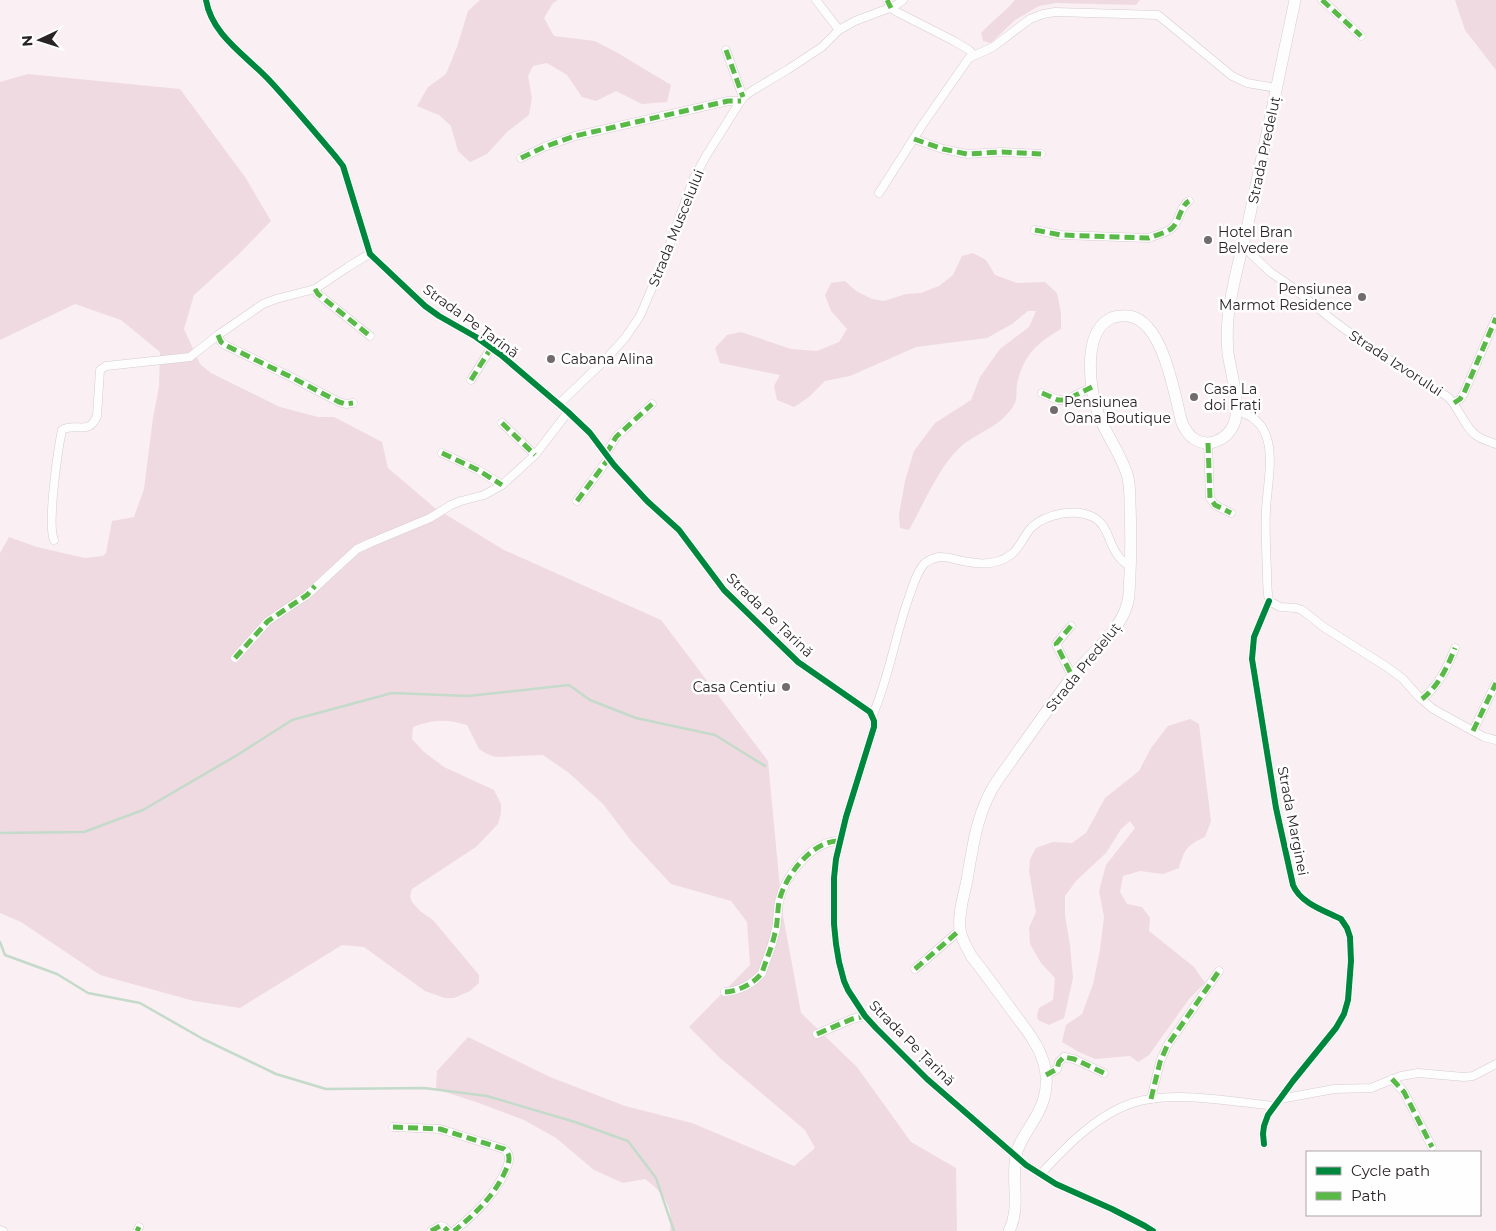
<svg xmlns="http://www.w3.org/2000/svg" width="1496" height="1231" font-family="Montserrat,sans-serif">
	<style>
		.green { fill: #f0dae2 }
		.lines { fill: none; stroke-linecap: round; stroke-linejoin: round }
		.stream { stroke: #c4daca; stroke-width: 2.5 }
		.minor-casing { stroke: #d5cdd0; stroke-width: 9 }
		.secondary-casing { stroke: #d5cdd0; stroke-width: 12 }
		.minor { stroke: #fefdfd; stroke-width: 8 }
		.secondary { stroke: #fefdfd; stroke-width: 11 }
		.quiet { stroke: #58b947; stroke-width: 5; stroke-dasharray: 10 5; stroke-linecap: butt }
		.cycleway-casing { stroke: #fefefe; stroke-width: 9 }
		.cycleway { stroke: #00873e; stroke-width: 6 }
		.poi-dot { fill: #736a6e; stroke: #fefefe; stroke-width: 2 }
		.labels { text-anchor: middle; stroke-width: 5; stroke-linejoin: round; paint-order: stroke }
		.street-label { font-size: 14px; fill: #2a2326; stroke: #fefefe }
		.poi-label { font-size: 14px; fill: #2a2326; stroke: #fefefe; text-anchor: start }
	</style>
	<rect width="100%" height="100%" fill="#faeff3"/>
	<g class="green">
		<path d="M480,0h78l-5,3 -9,15 10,18 41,5 21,11 55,33 -4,17 -25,2 -26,-13 -20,10 -14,-4 -15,-22 -20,-12 -14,3 -5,10 4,22 -3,17 -22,17 -20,22 -17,8 -12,-11 -7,-25 -12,-11 -22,-9 11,-19 18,-13 11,-27 11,-36z"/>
		<path d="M1015,0h125l-4,5 -80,-2 -17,3 -24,14 -24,23 -8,-2 -2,-8c11,-12 24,-21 34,-33z"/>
		<path d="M1455,0h41v70l-31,-40z"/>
		<path d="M28,74l152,15 65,88 26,44 -33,34 -44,40 -10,34 16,35 11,9 69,34 38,10h16l48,25 6,26 47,40 69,42 157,70 107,141 14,149 19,103 56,54 54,75 45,26 1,63h-287c4,-24 -6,-38 -25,-52l-22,4 -29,-13 -38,-32 -32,-18 -45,-17 -43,-14 1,-18 31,-34 82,40 75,29 67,17 102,43 21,-18 -10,-18 -85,-72 -31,-31 61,-62 -3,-43 -16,-21 -60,-17 -39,-42 -29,-38 -34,-31 -26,-18 -47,2 -9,-3 -8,-5 -12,-24c-21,-6 -33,-6 -54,2l-1,12 12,13 20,15 50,23 7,14v10l-3,10 -22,23 -64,42 -2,7 2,6 8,9 13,9 46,55v8l-9,8 -16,7h-9l-20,-7 -61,-44 -22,-2 -102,63 -46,-7 -94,-26 -79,-53 -21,-9v-360l9,-16 28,10 48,11 18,-2 3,-3 6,-32 22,-4 10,-28 9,-71 6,-31 1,-35 -39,-32 -46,-16 -75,36v-258z"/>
		<path d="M973,253l13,7 9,15 22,8 28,-1 12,11 4,20v16c-23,14 -36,24 -43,51 -4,14 3,18 -9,32 -12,15 -29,20 -44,31 -25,20 -40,59 -56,87l-9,-2 -1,-13 6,-34 9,-30 21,-28 36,-23 9,-23 20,-28 29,-22 7,-16h-8l-16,13 -25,14 -71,9 -66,29 -25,5 -16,16 -15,10 -17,-7 -3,-14 6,-11 -60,-12 -5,-15 12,-13 14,-3 50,17 26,2 22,-9 8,-13 -16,-18 -6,-16 6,-12 14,-2 11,10 16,8 12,2 22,-7 15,-1 18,-7 14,-11 9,-19z"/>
		<path d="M1190,719l9,5 12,97 -6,16c-18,8 -21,13 -26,31l-16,6 -23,-3 -17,5 -3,16 7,12 15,3 8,11 -1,13 45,36 11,16 -16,16 -40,56 -11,7 -8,-6 -35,3 -16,-7 -17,-10 4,-17 16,-11 11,-30 7,-34 4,-33 -5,-26 7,-26 29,-37 -5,-7 -9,8 -15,24 -30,28 -11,15v19l5,30 3,33 -9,40 -15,7 -11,-5 -1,-5 2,-7 14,-8 2,-22 -14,-15 -11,-19 -1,-16 7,-16 -7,-41 1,-12 6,-11 17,-6 19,1 14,-10 19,-35 34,-27 12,-23 17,-22z"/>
	</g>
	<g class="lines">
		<g class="stream">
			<path d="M0,833l84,-1 59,-22 96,-56 53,-34 100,-27 76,3 101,-11 21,15 46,18 79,17 50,31"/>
			<path d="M0,942l5,13 52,19 31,19 52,10 63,36 73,35 50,15 98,-1 63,8 88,26 53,19 28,37 18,53"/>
		</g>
		<defs>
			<g id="minor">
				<path d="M206,0c6,36 41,56 64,81 23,25 44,50 66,76l7,9 27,88 55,52 14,10 37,21 25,18 67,57 22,21 24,32 33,36 32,29 45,60 74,72 72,50 4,9v6l-28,90 -10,42 -2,19v46l2,20 3,18 5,19 4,9 17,26 11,12 51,51 99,86 30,19 56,25 33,17 8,5"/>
				<path d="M816,0l23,30"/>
				<path d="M887,0l4,8 6,4 57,29 15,9 5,5"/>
				<path d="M1322,0l39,36"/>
				<path d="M726,50l17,47"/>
				<path d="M914,139l29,10 24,5 35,-2 39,2"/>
				<path d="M521,158l23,-11 31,-11 153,-35h13"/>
				<path d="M879,193l44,-69 46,-66 24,-11 37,-28 13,-5 12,-2 103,3 74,61 15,7 29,5"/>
				<path d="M1035,230l26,5 88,3c7,-3 17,-5 23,-10 8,-7 8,-22 17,-27"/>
				<path d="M1244,247l26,25 22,15 43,35 30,22 83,53c12,12 16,30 29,39 6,4 13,6 19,8"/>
				<path d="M315,289l3,5 52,42"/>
				<path d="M218,335l3,7 4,3 66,32 48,25 7,2 7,-1"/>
				<path d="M471,380l20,-32"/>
				<path d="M1042,393l16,7h8l26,-13"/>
				<path d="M1454,403l6,-4 4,-6 32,-75"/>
				<path d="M558,405l47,-45 20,-22 15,-22 24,-56 29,-80 13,-24 37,-59 12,-8 32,-19 35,-23 17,-17 16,-9 40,-15 8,-6"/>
				<path d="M1236,411c47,10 32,63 30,98 -1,21 0,41 1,62 0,10 0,20 2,30l11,6 16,1 6,2 23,18 62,39 16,12 15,17 15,13 51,28 12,3"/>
				<path d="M502,423l33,32"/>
				<path d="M1208,443l2,55 5,7 16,8"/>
				<path d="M442,453l36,17 24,15"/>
				<path d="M606,454l10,-17 36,-33"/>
				<path d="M577,501l32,-43"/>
				<path d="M54,540c-7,-16 4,-91 8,-110 14,-8 27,6 35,-14l3,-46 6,-4 84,-9 28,-22 45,-31 13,-5 39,-10 33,-22 16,-10 6,-3"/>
				<path d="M1071,626l-15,18 16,32"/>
				<path d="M235,658l33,-37 39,-26 50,-46 13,-6 60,-25 21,-13 10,-4 23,-6 18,-10 33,-30 33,-43"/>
				<path d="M1422,699c17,-14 25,-31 33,-51"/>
				<path d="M872,717c17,-39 23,-81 37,-120 4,-11 8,-26 16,-34 4,-3 9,-5 14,-6 10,-1 20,4 30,5 15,3 30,2 43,-8 9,-8 12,-19 20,-27 14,-13 43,-19 61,-10 19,9 14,37 37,49"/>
				<path d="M1473,731l23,-48"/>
				<path d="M915,969l45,-39"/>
				<path d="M725,992c14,-1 28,-8 37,-19 4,-13 10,-26 13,-40 3,-10 2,-20 4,-31 5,-25 33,-62 61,-61"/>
				<path d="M817,1034l35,-15 13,-3"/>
				<path d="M1046,1075l11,-6 2,-7 5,-5 10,2 30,14"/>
				<path d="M1392,1079l12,13 28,55"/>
				<path d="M1151,1099l9,-37 7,-16 52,-75"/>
				<path d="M1280,1099l54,-10 37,-1 30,-12 17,-3 46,4 9,-1 23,-12"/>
				<path d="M393,1127l47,2 64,20c9,7 4,16 0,25 -12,24 -29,40 -50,57"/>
				<path d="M1264,1144l-1,-10 1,-8 4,-11 25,-34 43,-53 8,-14 4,-14 3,-39 -1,-24 -3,-9 -6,-9c-16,-8 -41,-16 -48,-34l-17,-77 -24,-149 2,-22 15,-36"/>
				<path d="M1040,1175c27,-30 63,-67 104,-75 41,-8 90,2 131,6"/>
				<path d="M0,1230l3,1"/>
				<path d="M137,1231l2,-4"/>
				<path d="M431,1231l9,-5 4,1 4,4"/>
			</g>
			<path id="secondary" d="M1009,1231c12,-24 2,-49 7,-75 3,-19 23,-37 28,-58 3,-11 3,-23 0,-34 -5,-19 -19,-36 -31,-52 -13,-18 -27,-37 -41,-55 -5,-9 -11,-18 -12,-28 -2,-16 4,-34 7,-49 6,-35 10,-69 30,-99 25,-35 49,-70 75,-104 18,-24 46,-42 55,-72 3,-9 2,-19 3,-30 1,-23 1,-47 0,-71 0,-10 0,-21 -3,-30 -7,-21 -20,-38 -28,-58 -9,-24 -17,-80 9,-96 4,-3 10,-4 14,-4 41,-4 52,79 60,107 3,6 6,12 11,15 15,11 34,2 41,-14 7,-18 -3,-51 -6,-71 -1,-11 -1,-22 0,-34 3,-33 14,-67 21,-100 15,-73 30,-146 46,-219"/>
		</defs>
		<use href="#minor" class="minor-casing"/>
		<use href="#secondary" class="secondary-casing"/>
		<use href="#minor" class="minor"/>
		<use href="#secondary" class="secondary"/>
		<g class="quiet">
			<path d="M887,0l4,8"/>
			<path d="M1322,0l39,36"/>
			<path d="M726,50l17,47"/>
			<path d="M914,139l29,10 24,5 35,-2 39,2"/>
			<path d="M521,158l23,-11 31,-11 153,-35h13"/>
			<path d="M1035,230l26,5 88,3c7,-3 17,-5 23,-10 8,-7 8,-22 17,-27"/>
			<path d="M315,289l3,5 52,42"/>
			<path d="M218,335l3,7 4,3 66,32 48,25 7,2 7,-1"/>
			<path d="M471,380l20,-32"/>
			<path d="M1042,393l16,7h8l26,-13"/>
			<path d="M1454,403l6,-4 4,-6 32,-75"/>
			<path d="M502,423l33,32"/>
			<path d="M1208,443l2,55 5,7 16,8"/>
			<path d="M442,453l36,17 24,15"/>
			<path d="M606,454l10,-17 36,-33"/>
			<path d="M577,501l32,-43"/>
			<path d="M1071,626l-15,18 16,32"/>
			<path d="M235,658l33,-37 39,-26 8,-9"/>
			<path d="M1422,699c17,-14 25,-31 33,-51"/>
			<path d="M1473,731l23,-48"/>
			<path d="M915,969l45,-39"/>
			<path d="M725,992c14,-1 28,-8 37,-19 4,-13 10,-26 13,-40 3,-10 2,-20 4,-31 5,-25 33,-62 61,-61"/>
			<path d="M817,1034l35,-15 13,-3"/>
			<path d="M1046,1075l11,-6 2,-7 5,-5 10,2 30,14"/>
			<path d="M1392,1079l12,13 28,55"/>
			<path d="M1151,1099l9,-37 7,-16 52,-75"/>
			<path d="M393,1127l47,2 64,20c9,7 4,16 0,25 -12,24 -29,40 -50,57"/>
			<path d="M137,1231l2,-4"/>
			<path d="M431,1231l9,-5 4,1 4,4"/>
		</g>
		<defs>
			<g id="cycleway">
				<path d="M206,0c6,36 41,56 64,81 23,25 44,50 66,76l7,9 27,88 55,52 14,10 37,21 25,18 67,57 22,21 24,32 33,36 32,29 45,60 74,72 72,50 4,9v6l-28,90 -10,42 -2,19v46l2,20 3,18 5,19 4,9 17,26 11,12 51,51 99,86 30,19 56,25 33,17 8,5"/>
				<path d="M1264,1144l-1,-10 1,-8 4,-11 25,-34 43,-53 8,-14 4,-14 3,-39 -1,-24 -3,-9 -6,-9c-16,-8 -41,-16 -48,-34l-17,-77 -24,-149 2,-22 15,-36"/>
			</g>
		</defs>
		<use href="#cycleway" class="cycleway-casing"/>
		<use href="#cycleway" class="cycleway"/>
	</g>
	<g class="poi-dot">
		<circle cx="1208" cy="240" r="5"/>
		<circle cx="1362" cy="297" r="5"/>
		<circle cx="551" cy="359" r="5"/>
		<circle cx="1194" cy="397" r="5"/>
		<circle cx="1054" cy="410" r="5"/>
		<circle cx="786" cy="687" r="5"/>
	</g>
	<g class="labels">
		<g class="street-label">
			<text transform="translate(1264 150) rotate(-78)" y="5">Strada Predeluț</text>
			<text transform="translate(676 228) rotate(-68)" y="5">Strada Muscelului</text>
			<text transform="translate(471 321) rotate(36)" y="5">Strada Pe Țarină</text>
			<text transform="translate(1396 363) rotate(33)" y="5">Strada Izvorului</text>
			<text transform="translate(770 615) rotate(44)" y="5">Strada Pe Țarină</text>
			<text transform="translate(1083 667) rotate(-51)" y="5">Strada Predeluț</text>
			<text transform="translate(1293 821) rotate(79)" y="5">Strada Marginei</text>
			<text transform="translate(912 1043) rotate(45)" y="5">Strada Pe Țarină</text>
		</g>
		<g class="poi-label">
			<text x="1218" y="237">Hotel Bran<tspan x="1218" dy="16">Belvedere</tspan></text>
			<text x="1352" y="294" text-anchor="end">Pensiunea<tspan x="1352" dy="16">Marmot Residence</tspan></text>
			<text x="561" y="364">Cabana Alina</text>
			<text x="1204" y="394">Casa La<tspan x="1204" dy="16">doi Frați</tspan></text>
			<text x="1064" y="407">Pensiunea<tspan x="1064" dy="16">Oana Boutique</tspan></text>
			<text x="776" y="692" text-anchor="end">Casa Cențiu</text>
		</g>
	</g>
	<rect x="1306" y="1151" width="175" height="65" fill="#fefefe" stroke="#a9a6a8"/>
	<rect x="1316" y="1167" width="25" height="8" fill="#00873e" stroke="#a9a6a8"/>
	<text x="1351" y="1176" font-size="15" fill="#2a2326">Cycle path</text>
	<rect x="1316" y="1192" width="25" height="8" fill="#58b947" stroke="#a9a6a8"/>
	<text x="1351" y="1201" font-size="15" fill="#2a2326">Path</text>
	<g transform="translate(40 40) rotate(266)" stroke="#fefefe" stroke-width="4" paint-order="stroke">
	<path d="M0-4L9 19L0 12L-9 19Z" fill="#2a2326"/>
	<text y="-8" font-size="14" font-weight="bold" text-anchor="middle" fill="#2a2326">N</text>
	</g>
</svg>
